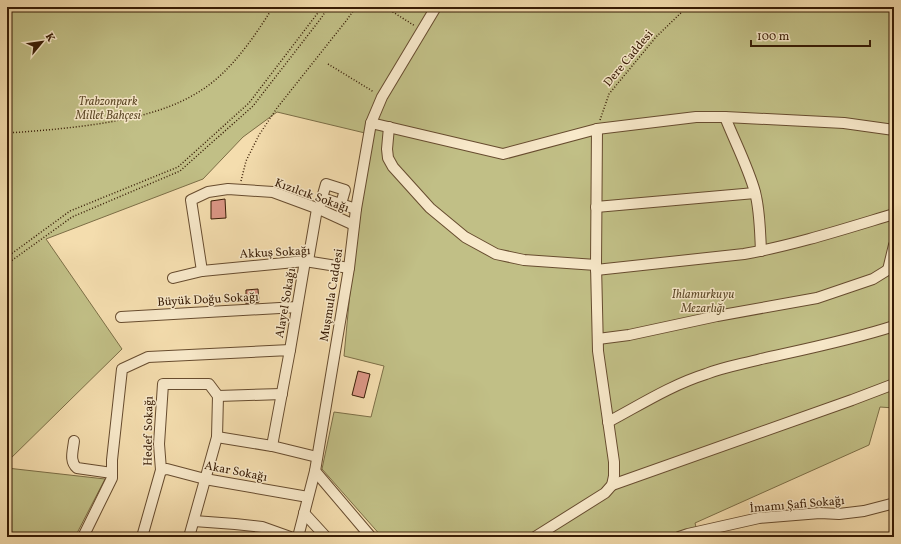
<svg xmlns="http://www.w3.org/2000/svg" width="901" height="544" font-family="Vollkorn,serif">
	<style>
		.green { fill: #c1bf86; stroke: #7c6e46 }
		.building { fill: #dc9786; stroke: #381c05 }
		.lines { fill: none; stroke-linecap: round; stroke-linejoin: round }
		.minor-casing { stroke: #674c2f; stroke-width: 12 }
		.path { stroke: #381c05; stroke-width: 1.5; stroke-dasharray: 1 2; stroke-linecap: butt }
		.minor { stroke: #f8e9ca; stroke-width: 10 }
		.labels { text-anchor: middle; stroke-width: 3; stroke-linejoin: round; paint-order: stroke }
		.street-label { font-size: 12px; fill: #381c05; stroke: #f8e9ca }
		.park-label { font-size: 12px; font-style: italic; fill: #614d2c; stroke: #f8e9ca }
	</style>
	<rect width="100%" height="100%" fill="#f4ddae"/>
	<filter id="stains"><feTurbulence type="fractalNoise" baseFrequency=".005" numOctaves="4"/><feColorMatrix values="0 0 0 0 .2 0 0 0 0 .09 0 0 0 0 .02 0 0 0 .5 -.17"/></filter>
	<radialGradient id="worn" r=".72"><stop offset=".6" stop-color="#630" stop-opacity="0"/><stop offset="1" stop-color="#630" stop-opacity=".3"/></radialGradient>
	<g class="green">
		<path d="M7,7h887v401l-14,-1 -11,38 -174,78 2,8 -24,6h-291l-60,-68 12,-57 37,5 13,-51 -40,-10 21,-223 -88,-21 -34,25 -40,42 -157,60 76,110 -115,113z"/>
		<path d="M7,468l98,11 -30,58h-48l-20,-5z"/>
	</g>
	<g class="building">
		<path d="M225,199l1,19 -15,1v-18z"/>
		<path d="M258,289l1,13 -13,2v-14z"/>
		<path d="M358,371l12,3 -6,24 -12,-3z"/>
	</g>
	<g class="lines">
		<defs>
			<g id="minor">
				<path d="M725,117c10,25 23,50 30,75 5,19 5,40 6,59"/>
				<path d="M371,123l132,31 94,-25 99,-12h29l119,6 50,7"/>
				<path d="M389,127l-2,22 1,9 5,9 37,41 35,29 31,17 28,6 72,5"/>
				<path d="M322,198l4,-14 19,6 -4,14"/>
				<path d="M321,203l1,-5 34,11"/>
				<path d="M596,207l159,-14"/>
				<path d="M308,261l9,-52"/>
				<path d="M596,270l148,-16c51,-9 100,-25 150,-40"/>
				<path d="M888,270l6,-25"/>
				<path d="M202,271l-11,-71 17,-8 20,-3 45,3 46,17 35,16"/>
				<path d="M173,278l29,-7 103,-10 44,7"/>
				<path d="M121,317l176,-10"/>
				<path d="M598,339l31,-4 88,-19 100,-18 56,-19 21,-13"/>
				<path d="M290,350l15,-89"/>
				<path d="M608,422c32,-17 63,-37 98,-48 18,-7 37,-10 55,-15 45,-10 90,-19 133,-33"/>
				<path d="M217,437l1,-41"/>
				<path d="M74,441c-1,10 -5,20 3,27l35,5"/>
				<path d="M272,446l45,11"/>
				<path d="M161,470l6,-1 38,10 103,18"/>
				<path d="M315,471l56,66"/>
				<path d="M612,485l240,-85 42,-16"/>
				<path d="M304,513l22,24"/>
				<path d="M194,521l41,3 27,3 28,10"/>
				<path d="M83,537l29,-59v-18l10,-91 26,-12 142,-7 -18,96 -55,-9 -28,100"/>
				<path d="M142,537l19,-67 -2,-26 4,-60h46l9,12 64,-2"/>
				<path d="M298,537l17,-66 34,-203 7,-59 15,-86 11,-26 54,-90"/>
				<path d="M535,537l70,-44 7,-8 2,-9v-14l-16,-111 -2,-86 1,-136"/>
				<path d="M679,537l9,-3 71,-16 61,-5 19,1 25,-3 27,-7h3"/>
			</g>
		</defs>
		<use href="#minor" class="minor-casing"/>
		<g class="path">
			<path d="M385,7l30,19"/>
			<path d="M328,64l46,28"/>
			<path d="M600,120l9,-26 47,-57 31,-30"/>
			<path d="M7,133c33,-2 65,-5 97,-10 40,-7 78,-16 110,-42 23,-19 43,-48 59,-74"/>
			<path d="M241,181l5,-20 13,-26 18,-27 69,-87 10,-14"/>
			<path d="M7,257l63,-46 108,-44 71,-64 68,-89 5,-7"/>
			<path d="M7,264l65,-47 108,-46 73,-65 69,-89 6,-10"/>
		</g>
		<use href="#minor" class="minor"/>
	</g>
	<g class="labels">
		<g class="street-label">
			<text transform="translate(628 58) rotate(-50)" y="4">Dere Caddesi</text>
			<text transform="translate(312 195) rotate(20)" y="4">Kızılcık Sokağı</text>
			<text transform="translate(275 252) rotate(-3)" y="4">Akkuş Sokağı</text>
			<text transform="translate(331 295) rotate(-81)" y="4">Muşmula Caddesi</text>
			<text transform="translate(208 299) rotate(-3)" y="4">Büyük Doğu Sokağı</text>
			<text transform="translate(285 303) rotate(-80)" y="4">Alayel Sokağı</text>
			<text transform="translate(148 431) rotate(-89)" y="4">Hedef Sokağı</text>
			<text transform="translate(236 471) rotate(11)" y="4">Akar Sokağı</text>
			<text transform="translate(797 504) rotate(-5)" y="4">İmamı Şafi Sokağı</text>
		</g>
		<g class="park-label">
			<text x="108" y="105">Trabzonpark<tspan x="108" dy="14">Millet Bahçesi</tspan></text>
			<text x="703" y="298">Ihlamurkuyu<tspan x="703" dy="14">Mezarlığı</tspan></text>
		</g>
	</g>
	<rect width="901" height="544" fill="none" stroke="#f4ddae" stroke-width="24"/>
	<rect x="8" y="8" width="885" height="528" fill="none" stroke="#381c05" stroke-width="2"/>
	<rect x="12" y="12" width="877" height="520" fill="none" stroke="#381c05"/>
	<g transform="translate(42 42) rotate(61)" stroke="#f8e9ca" stroke-width="3" paint-order="stroke">
	<path d="M0-3L7 15L0 10L-7 15Z" fill="#381c05"/>
	<text y="-6" font-size="11" font-weight="bold" text-anchor="middle" fill="#381c05">K</text>
	</g>
	<path d="M751 40v6h119v-6" fill="none" stroke="#381c05" stroke-width="2"/>
	<text x="757" y="40" font-size="12" fill="#381c05" stroke="#f8e9ca" stroke-width="3" paint-order="stroke">100 m</text>
	<rect width="100%" height="100%" filter="url(#stains)"/>
	<rect width="100%" height="100%" fill="url(#worn)"/>
</svg>
